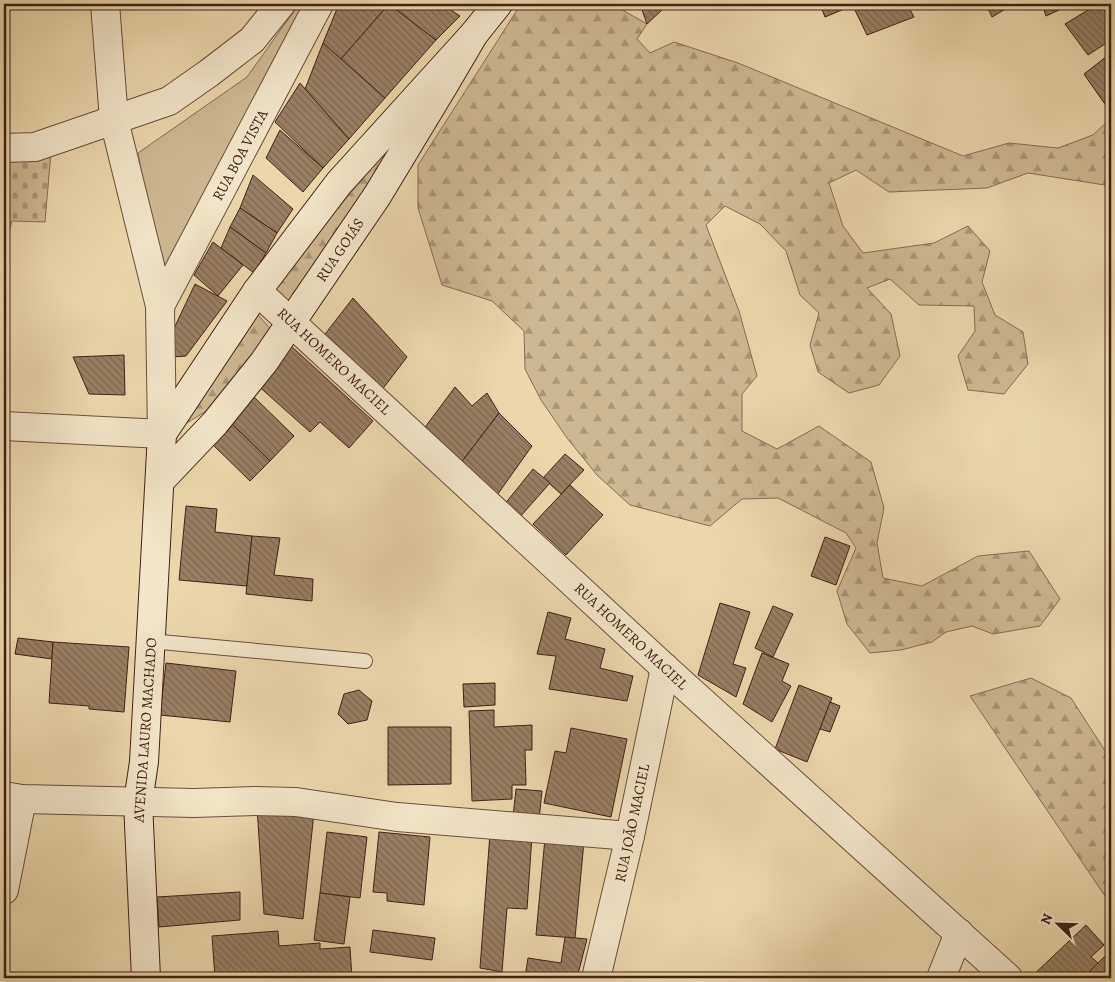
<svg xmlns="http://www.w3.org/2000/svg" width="1115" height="982" font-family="Alegreya,serif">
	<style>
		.green { fill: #cdb991; stroke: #866d52 }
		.forest { fill: url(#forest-firs); stroke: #866d52 }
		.cemetery { fill: url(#cemetery-stones); stroke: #866d52 }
		.building { fill: url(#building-back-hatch); stroke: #402114 }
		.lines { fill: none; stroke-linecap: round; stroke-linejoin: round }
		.lane-casing { stroke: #6a4f3a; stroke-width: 16 }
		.street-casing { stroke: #6a4f3a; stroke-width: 30 }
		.secondary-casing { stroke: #402114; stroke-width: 30 }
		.lane { stroke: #f1e6c8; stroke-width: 14 }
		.street { stroke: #f1e6c8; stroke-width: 28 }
		.secondary { stroke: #f1e6c8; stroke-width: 28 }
		.labels { text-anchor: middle; stroke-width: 4.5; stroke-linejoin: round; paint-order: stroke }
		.street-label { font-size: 15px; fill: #402114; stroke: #f1e6c8 }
	</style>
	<defs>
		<pattern id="forest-firs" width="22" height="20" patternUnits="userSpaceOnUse" patternTransform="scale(1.25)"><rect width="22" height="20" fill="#cdb991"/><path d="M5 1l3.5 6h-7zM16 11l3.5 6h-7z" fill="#a89675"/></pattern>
		<pattern id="cemetery-stones" width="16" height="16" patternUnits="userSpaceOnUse" patternTransform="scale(1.25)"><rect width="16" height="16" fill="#cdb991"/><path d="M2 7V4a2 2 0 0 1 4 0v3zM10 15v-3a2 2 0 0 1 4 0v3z" fill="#a89675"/></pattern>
		<pattern id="building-back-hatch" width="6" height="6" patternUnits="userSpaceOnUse" patternTransform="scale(1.25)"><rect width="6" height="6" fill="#988063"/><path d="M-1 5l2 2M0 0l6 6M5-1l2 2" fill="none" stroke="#7d6850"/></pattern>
	</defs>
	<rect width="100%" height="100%" fill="#ead8ab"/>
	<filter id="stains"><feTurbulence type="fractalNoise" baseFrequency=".004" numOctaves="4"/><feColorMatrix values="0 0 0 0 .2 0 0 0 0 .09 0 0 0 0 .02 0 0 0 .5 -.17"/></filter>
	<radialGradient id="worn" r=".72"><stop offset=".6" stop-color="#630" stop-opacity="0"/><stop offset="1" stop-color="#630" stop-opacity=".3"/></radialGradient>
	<path class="green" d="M299,4h11l-149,278 -23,-129 109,-76z"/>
	<g class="forest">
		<path d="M521,4h91l35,20 -10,15 13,14 24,-11 64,21 225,93 46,-13 49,5 35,-13 18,-17v68l-83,-13 -41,15 -98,4 -33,-22 -27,13 14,43 20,27 71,-10 34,-17 22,25 -8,31 13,33 28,17 5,32 -24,30 -36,-4 -10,-34 17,-25 -1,-25 -55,-1 -29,-26 -23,9 24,26 9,42 -21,29 -30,8 -31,-21 -8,-27 9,-32 -19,-18 -14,-44 -26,-27 -35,-18 -19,19 33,86 18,65 -15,18v37l35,18 42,-23 52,36 13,46 -7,35 6,35 39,8 56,-30 51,-5 31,48 -20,27 -47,8 -21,-8 -26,6 -14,10 -31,8 -31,3 -23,-29 -10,-33 19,-43 -10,-15 -68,-35 -36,1 -32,27 -80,-21 -33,-30 -30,-37 -26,-38 -16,-31 -1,-38 -32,-30 -50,-16 -24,-77v-43z"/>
		<path d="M405,129l-114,174 -20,-16z"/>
		<path d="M253,309l20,23 -57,73 -42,26z"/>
		<path d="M1031,678l40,20 40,62v145l-141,-209z"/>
	</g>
	<path class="cemetery" d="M52,140l-7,82 -33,-1 -8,29v-109z"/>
	<g class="building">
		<path d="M339,4h50l-48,55 -18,-16z"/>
		<path d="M389,4l47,36 -51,58 -44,-39z"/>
		<path d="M389,4h53l18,12 -24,24z"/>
		<path d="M640,4h22l2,4 -17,16z"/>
		<path d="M820,4h28l1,3 -24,10z"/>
		<path d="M852,4h55l7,13 -47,18z"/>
		<path d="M986,4h28l-22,13z"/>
		<path d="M1042,4h30l-26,12z"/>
		<path d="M1098,4h13v36l-23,15 -23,-31z"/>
		<path d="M323,43l62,55 -36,41 -44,-50z"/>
		<path d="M1111,53v55l-2,2 -25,-36z"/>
		<path d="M300,83l49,56 -26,29 -48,-46z"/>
		<path d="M280,130l43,38 -20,24 -37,-34z"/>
		<path d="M253,175l40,34 -16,24 -37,-25z"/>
		<path d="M240,208l37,25 -11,20 -36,-26z"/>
		<path d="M230,227l36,26 -12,20 -33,-25z"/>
		<path d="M213,242l30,23 -25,31 -24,-21z"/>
		<path d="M195,284l32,17 -41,55 -13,1 -5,-16z"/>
		<path d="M353,298l54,59 -32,42 -53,-61z"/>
		<path d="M290,345l83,76 -24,27 -29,-26 -10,10 -55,-49z"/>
		<path d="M124,355l1,40 -36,-1 -16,-37z"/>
		<path d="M455,387l17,19 15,-13 12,20 -45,59 -31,-42z"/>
		<path d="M252,395l42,41 -24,25 -42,-41z"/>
		<path d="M499,413l33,33 -42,59 -36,-33z"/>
		<path d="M228,420l42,41 -20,20 -42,-41z"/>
		<path d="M565,454l19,16 -23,24 -18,-16z"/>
		<path d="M533,469l17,14 -31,35 -15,-13z"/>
		<path d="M570,485l33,30 -37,40 -33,-31z"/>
		<path d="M186,506l31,3 -2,23 37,4 -5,50 -68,-6z"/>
		<path d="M252,536l28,2 -6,37 39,4 -1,22 -66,-7z"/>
		<path d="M825,537l25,9 -14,39 -25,-9z"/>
		<path d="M720,603l30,9 -17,52 13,4 -10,29 -38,-22z"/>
		<path d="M773,606l20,8 -20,43 -18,-9z"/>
		<path d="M548,612l23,6 -6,21 40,10 -5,19 33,8 -6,25 -78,-12 7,-33 -19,-2z"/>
		<path d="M18,638l35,4 -1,17 -37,-5z"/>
		<path d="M53,642l76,5 -5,65 -35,-3v-3l-40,-3z"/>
		<path d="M762,653l27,11 -7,17 9,5 -19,36 -29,-18z"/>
		<path d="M166,663l70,8 -6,51 -70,-7z"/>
		<path d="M495,683v22l-31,2 -1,-23z"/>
		<path d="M799,685l33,13 -25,64 -32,-13z"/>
		<path d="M359,690l13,11 -5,19 -19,4 -10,-10 6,-20z"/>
		<path d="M830,702l10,4 -10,26 -10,-3z"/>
		<path d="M494,710v17l38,-2v25h-7l1,35h-14v14l-40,2 -3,-90z"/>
		<path d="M388,727h63v57l-63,1z"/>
		<path d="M571,728l56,11 -16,78 -67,-14 11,-52 11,2z"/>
		<path d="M516,789l26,2 -3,29 -26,-3z"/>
		<path d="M257,807l57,5 -11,107 -39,-5z"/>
		<path d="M327,832l40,5 -7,61 -40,-5z"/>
		<path d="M379,832l51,5 -6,68 -37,-4v-8l-14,-1z"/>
		<path d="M490,833l42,3 -5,73 -20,-1 -5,64 -22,-4z"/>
		<path d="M545,838l39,3 -9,97 -39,-3z"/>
		<path d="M240,892v28l-81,7 -2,-30z"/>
		<path d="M320,893l30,4 -6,47 -30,-4z"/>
		<path d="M1086,925l18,20 -13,12 7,6 -15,15h-53z"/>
		<path d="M373,930l62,8 -3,22 -62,-8z"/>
		<path d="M278,931l1,15 41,-3v6l30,-2 2,31h-137l-3,-42z"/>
		<path d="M565,937l22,2 -10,39 -52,-1 3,-19 33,5z"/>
		<path d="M1111,950v28h-28z"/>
	</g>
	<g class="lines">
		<defs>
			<path id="lane" d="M150,641l215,20"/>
			<g id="street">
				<path d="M4,148l31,-1 134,-46 40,-28 43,-33 29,-36"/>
				<path d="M257,291l408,377 343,310"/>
				<path d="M160,306l159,-302"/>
				<path d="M4,426l158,8 -2,-128 -46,-186 -9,-116"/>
				<path d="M4,796l18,3 172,4 61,-2 41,1 101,15 233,19"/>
				<path d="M4,890l18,-91"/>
				<path d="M596,978l34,-142 35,-168"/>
				<path d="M941,978l18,-45"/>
			</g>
			<g id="secondary">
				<path d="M160,481l55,-58 49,-61 113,-166 67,-111 30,-51 24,-30"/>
				<path d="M146,978l-8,-176 6,-40 18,-328 95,-143 82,-108 135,-149"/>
			</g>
		</defs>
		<use href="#lane" class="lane-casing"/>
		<use href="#street" class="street-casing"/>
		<use href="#secondary" class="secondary-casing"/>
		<use href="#lane" class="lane"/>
		<use href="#street" class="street"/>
		<use href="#secondary" class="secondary"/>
	</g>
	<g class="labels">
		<g class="street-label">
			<text transform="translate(240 155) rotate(-62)" y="5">RUA BOA VISTA</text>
			<text transform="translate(340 250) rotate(-56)" y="5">RUA GOIÁS</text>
			<text transform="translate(334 361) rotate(43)" y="5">RUA HOMERO MACIEL</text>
			<text transform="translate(631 636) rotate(43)" y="5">RUA HOMERO MACIEL</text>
			<text transform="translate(145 730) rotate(-86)" y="5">AVENIDA LAURO MACHADO</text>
			<text transform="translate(632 823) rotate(-78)" y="5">RUA JOÃO MACIEL</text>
		</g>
	</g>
	<rect width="1115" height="982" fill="none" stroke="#ead8ab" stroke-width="20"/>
	<rect x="5" y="5" width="1105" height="972" fill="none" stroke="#402114" stroke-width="2.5"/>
	<rect x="10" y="10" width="1095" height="962" fill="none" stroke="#402114"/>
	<g transform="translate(1058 924) rotate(293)" stroke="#f1e6c8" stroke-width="4" paint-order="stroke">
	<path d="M0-4L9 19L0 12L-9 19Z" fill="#402114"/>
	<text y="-8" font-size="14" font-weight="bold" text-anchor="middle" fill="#402114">N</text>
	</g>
	<rect width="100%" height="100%" filter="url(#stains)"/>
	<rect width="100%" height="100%" fill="url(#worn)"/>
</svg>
